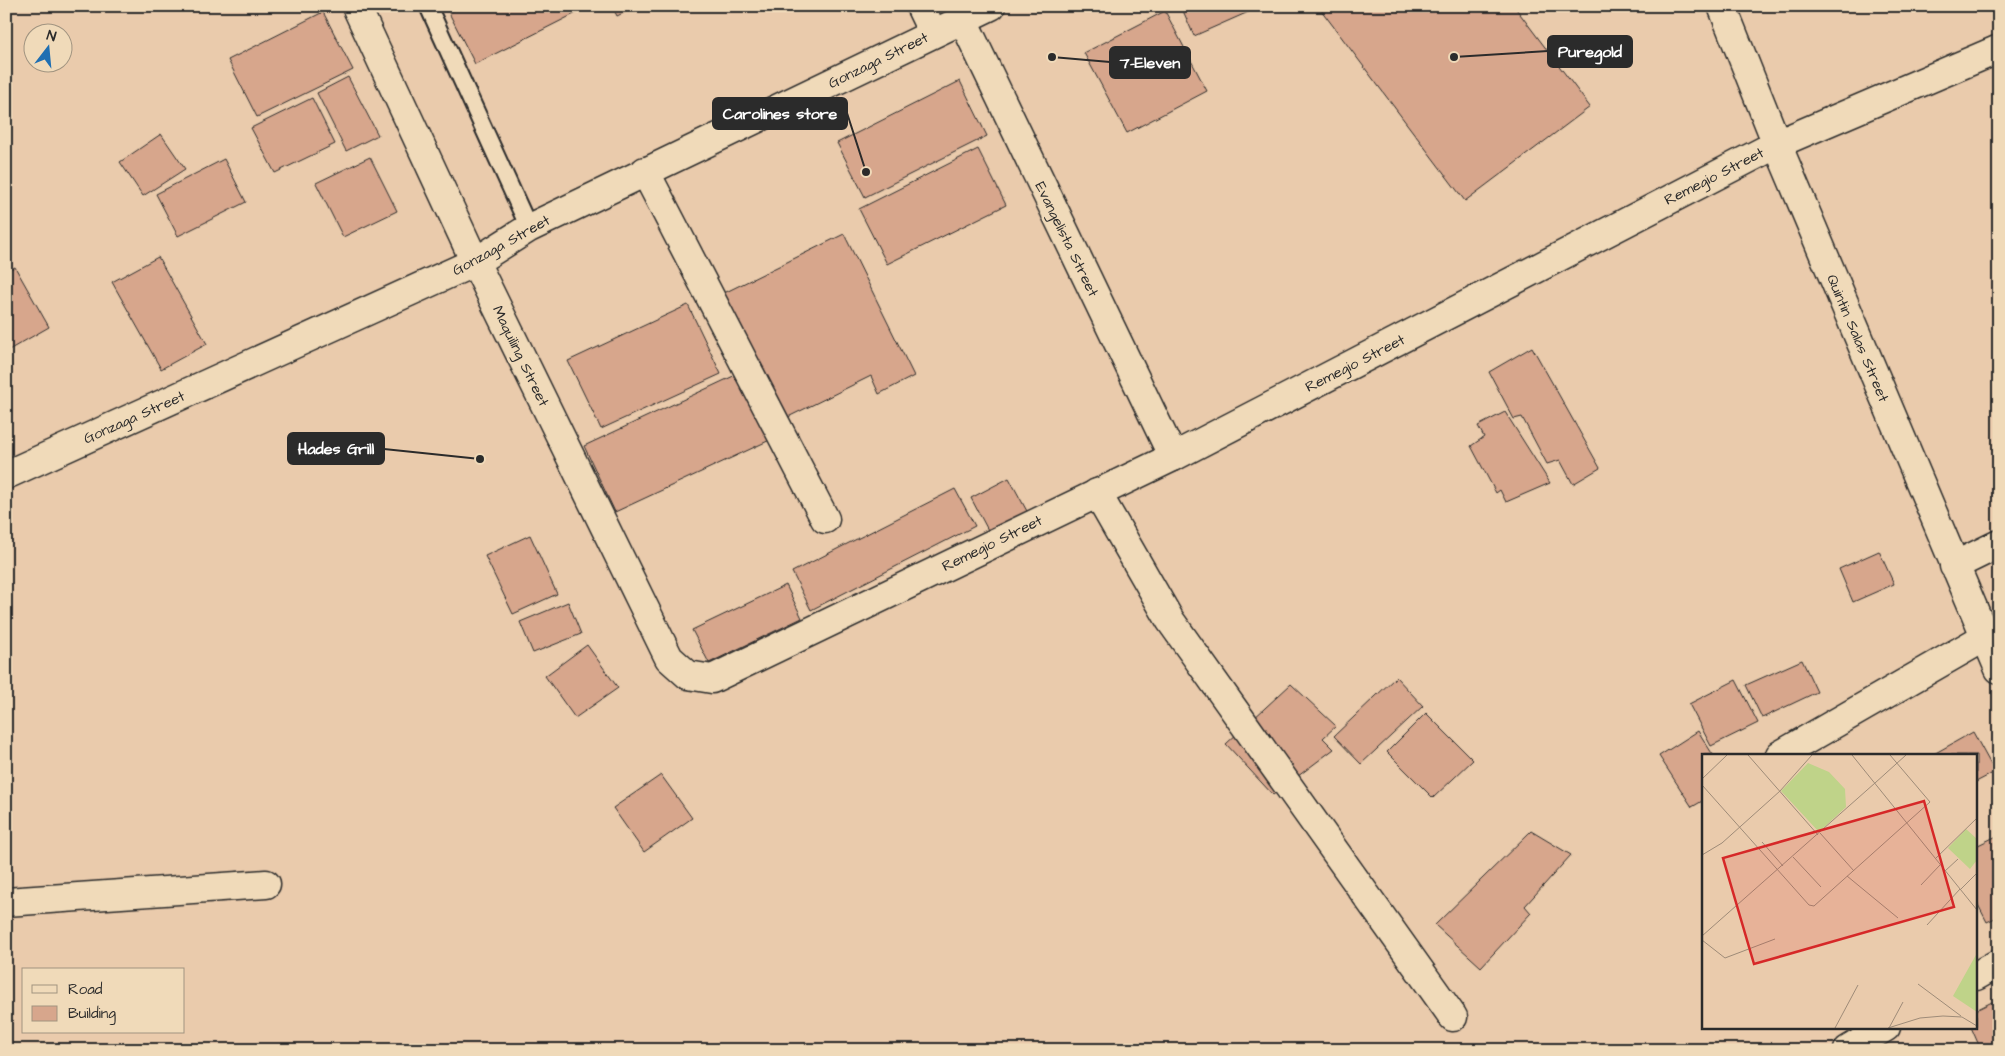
<svg xmlns="http://www.w3.org/2000/svg" width="2005" height="1056" font-family="'Architects Daughter',sans-serif">
	<style>
		.building { fill: #d7a68c; stroke: #2b2b2b }
		.lines { fill: none; stroke-linecap: round; stroke-linejoin: round }
		.lane-casing { stroke: #2b2b2b; stroke-width: 20 }
		.street-casing { stroke: #2b2b2b; stroke-width: 31 }
		.secondary-casing { stroke: #2b2b2b; stroke-width: 31 }
		.lane { stroke: #f0dab9; stroke-width: 16 }
		.street { stroke: #f0dab9; stroke-width: 28 }
		.secondary { stroke: #f0dab9; stroke-width: 28 }
		.labels { text-anchor: middle; stroke-width: 5; stroke-linejoin: round; paint-order: stroke }
		.street-label { font-size: 15px; fill: #2b2b2b; stroke: #f0dab9 }
		.inset-road { fill: none; stroke: #9e8b78; stroke-width: 1 }
		.view { fill: #d62828; fill-opacity: 0.15; stroke: #d62828; stroke-width: 2.5 }
		.inset-edge { fill: none; stroke: #2b2b2b; stroke-width: 2.5 }
		.leader { fill: none; stroke: #2b2b2b; stroke-width: 2 }
		.callout-dot { fill: #2b2b2b; stroke: #f0dab9; stroke-width: 2 }
		.callout { fill: #2b2b2b; stroke: #2b2b2b; stroke-width: 2 }
		.callout-label { font-size: 16px; text-anchor: middle; font-weight: bold; fill: #fff }
	</style>
	<rect width="100%" height="100%" fill="#eacbac"/>
	<filter id="ink" filterUnits="userSpaceOnUse"><feTurbulence type="fractalNoise" baseFrequency=".02" numOctaves="2"/><feDisplacementMap in="SourceGraphic" scale="10" xChannelSelector="R" yChannelSelector="G"/><feConvolveMatrix kernelMatrix="1 2 1 2 8 2 1 2 1" color-interpolation-filters="sRGB"/></filter>
	<g filter="url(#ink)">
		<g class="building">
			<path d="M463,6h127l-115,58 -26,-51z"/>
			<path d="M612,6h25l-20,10z"/>
			<path d="M1181,6h81l-68,30z"/>
			<path d="M1318,6h196l76,101 -125,94z"/>
			<path d="M1165,11l42,80 -80,42 -43,-80z"/>
			<path d="M323,12l30,58 -96,47 -29,-57z"/>
			<path d="M348,77l30,58 -32,16 -29,-58z"/>
			<path d="M960,81l27,55 -122,61 -28,-54z"/>
			<path d="M312,98l23,46 -60,29 -24,-45z"/>
			<path d="M161,134l24,35 -42,27 -23,-34z"/>
			<path d="M978,149l28,56 -119,59 -28,-55z"/>
			<path d="M370,157l27,54 -54,26 -27,-54z"/>
			<path d="M224,159l22,43 -68,34 -22,-42z"/>
			<path d="M844,234l70,142 -35,18 -8,-18 -91,45 -62,-125z"/>
			<path d="M158,257l49,87 -46,25 -49,-87z"/>
			<path d="M15,267l34,60 -42,24 -1,-80z"/>
			<path d="M688,305l33,69 -120,55 -33,-68z"/>
			<path d="M1532,347l68,121 -27,16 -13,-24 -13,4 -25,-47 -8,2 -25,-47z"/>
			<path d="M740,373l32,66 -157,73 -31,-66z"/>
			<path d="M1505,412l45,71 -44,19 -6,-12 -4,3 -25,-47 13,-9 -6,-11z"/>
			<path d="M1009,478l19,35 -38,21 -19,-36z"/>
			<path d="M955,489l20,37 -164,84 -19,-38z"/>
			<path d="M530,535l27,59 -44,20 -28,-58z"/>
			<path d="M1879,551l15,33 -41,18 -14,-33z"/>
			<path d="M786,585l16,33 -93,45 -17,-33z"/>
			<path d="M568,602l13,32 -48,19 -13,-31z"/>
			<path d="M587,645l31,43 -43,30 -30,-42z"/>
			<path d="M1802,660l15,32 -55,26 -16,-33z"/>
			<path d="M1396,677l27,29 -62,58 -27,-28z"/>
			<path d="M1736,680l22,43 -47,23 -22,-42z"/>
			<path d="M1291,684l45,42 -13,12 11,11 -61,46 -47,-51z"/>
			<path d="M1426,713l47,47 -40,38 -46,-46z"/>
			<path d="M1698,731l15,24h-9v45l-12,7 -33,-51z"/>
			<path d="M1973,732l22,40 -19,10v-27h-44z"/>
			<path d="M661,775l31,43 -48,34 -31,-44z"/>
			<path d="M1531,831l40,24 -46,51 6,7 -50,54 -46,-42z"/>
			<path d="M1999,835v81l-12,6 -11,-21v-55z"/>
			<path d="M1998,999l1,51h-18l-10,-23h5v-17z"/>
		</g>
		<g class="lines">
			<defs>
				<path id="lane" d="M428,6l101,222"/>
				<g id="street">
					<path d="M963,20l210,437"/>
					<path d="M645,171l180,348"/>
					<path d="M475,262l194,396 19,17 24,4 461,-222 604,-313 222,-95"/>
					<path d="M1097,493l73,127 283,397"/>
					<path d="M1954,566l45,-22"/>
					<path d="M1780,755l205,-118"/>
					<path d="M6,902l260,-18"/>
					<path d="M1976,976l23,-13"/>
					<path d="M1848,1050l38,-23"/>
				</g>
				<g id="secondary">
					<path d="M356,6l119,256"/>
					<path d="M920,6l13,27"/>
					<path d="M1722,6l55,138 222,525"/>
					<path d="M6,475l469,-213 54,-34 462,-222"/>
				</g>
			</defs>
			<use href="#lane" class="lane-casing"/>
			<use href="#street" class="street-casing"/>
			<use href="#secondary" class="secondary-casing"/>
			<use href="#lane" class="lane"/>
			<use href="#street" class="street"/>
			<use href="#secondary" class="secondary"/>
		</g>
	</g>
	<g class="labels">
		<g class="street-label">
			<text transform="translate(878 60) rotate(-26)" y="5">Gonzaga Street</text>
			<text transform="translate(1714 176) rotate(-27)" y="5">Remegio Street</text>
			<text transform="translate(1067 239) rotate(64)" y="5">Evangelista Street</text>
			<text transform="translate(501 245) rotate(-29)" y="5">Gonzaga Street</text>
			<text transform="translate(1858 338) rotate(67)" y="5">Quintin Salas Street</text>
			<text transform="translate(521 356) rotate(64)" y="5">Maquiling Street</text>
			<text transform="translate(1355 363) rotate(-27)" y="5">Remegio Street</text>
			<text transform="translate(134 417) rotate(-24)" y="5">Gonzaga Street</text>
			<text transform="translate(992 543) rotate(-26)" y="5">Remegio Street</text>
		</g>
	</g>
	<g transform="translate(1702 754)">
		<rect width="275" height="275" fill="#eacbac"/>
		<path d="M106,9l21,9 16,17 1,18 -27,25 -38,-41zM264,75l11,10v21l-7,9 -22,-21zM275,199v59l-24,-16z" fill="#bfd389"/>
		<path class="inset-road" d="M46,1l70,80M150,1l125,155M0,25l25,-24M173,29l31,-28M0,31l107,120 5,1 116,-104 -40,-47M78,37l32,-36M118,79l34,38M60,88l21,24M0,101l20,-12 58,-52M91,103l28,30M233,105l42,-41M243,117l13,-12M145,122l51,42M219,131l19,-20M258,136l17,-17M225,171l33,-36M0,182l173,-153M0,186l23,18 50,-19M216,230l43,32M133,274l23,-43M186,274l32,-10 23,-2 19,1 15,9M187,274l14,-26"/>
		<path class="view" d="M222,47l30,106 -200,57 -31,-106z"/>
		<rect width="275" height="275" class="inset-edge"/>
	</g>
	<path class="leader" d="M1454 57L1548 51M1052 57L1110 62M866 172L847 113M480 459L384 449"/>
	<g class="callout-dot">
		<circle cx="1454" cy="57" r="5"/>
		<circle cx="1052" cy="57" r="5"/>
		<circle cx="866" cy="172" r="5"/>
		<circle cx="480" cy="459" r="5"/>
	</g>
	<g class="callout">
		<rect x="1548" y="36" width="84" height="31" rx="5"/>
		<rect x="1110" y="47" width="80" height="31" rx="5"/>
		<rect x="713" y="98" width="134" height="31" rx="5"/>
		<rect x="288" y="433" width="96" height="31" rx="5"/>
	</g>
	<g class="callout-label">
		<text x="1590" y="57">Puregold</text>
		<text x="1150" y="68">7-Eleven</text>
		<text x="780" y="119">Carolines store</text>
		<text x="336" y="454">Hades Grill</text>
	</g>
	<rect width="2005" height="1056" fill="none" stroke="#f0dab9" stroke-width="25"/>
	<rect x="12" y="12" width="1980" height="1031" fill="none" stroke="#2b2b2b" stroke-width="2" filter="url(#ink)"/>
	<rect x="22" y="968" width="162" height="65" fill="#f0dab9" stroke="#a19480"/>
	<rect x="32" y="985" width="25" height="8" fill="#f0dab9" stroke="#a19480"/>
	<text x="68" y="994" font-size="15" fill="#2b2b2b">Road</text>
	<rect x="32" y="1006" width="25" height="15" fill="#d7a68c" stroke="#a19480"/>
	<text x="68" y="1018" font-size="15" fill="#2b2b2b">Building</text>
	<g transform="translate(48 48) rotate(16)"><circle r="24" fill="#f0dab9" stroke="#a19480"/>
	<path d="M0-4L9 19L0 12L-9 19Z" fill="#1f6fb2"/>
	<text y="-8" font-size="14" font-weight="bold" text-anchor="middle" fill="#2b2b2b">N</text>
	</g>
</svg>
